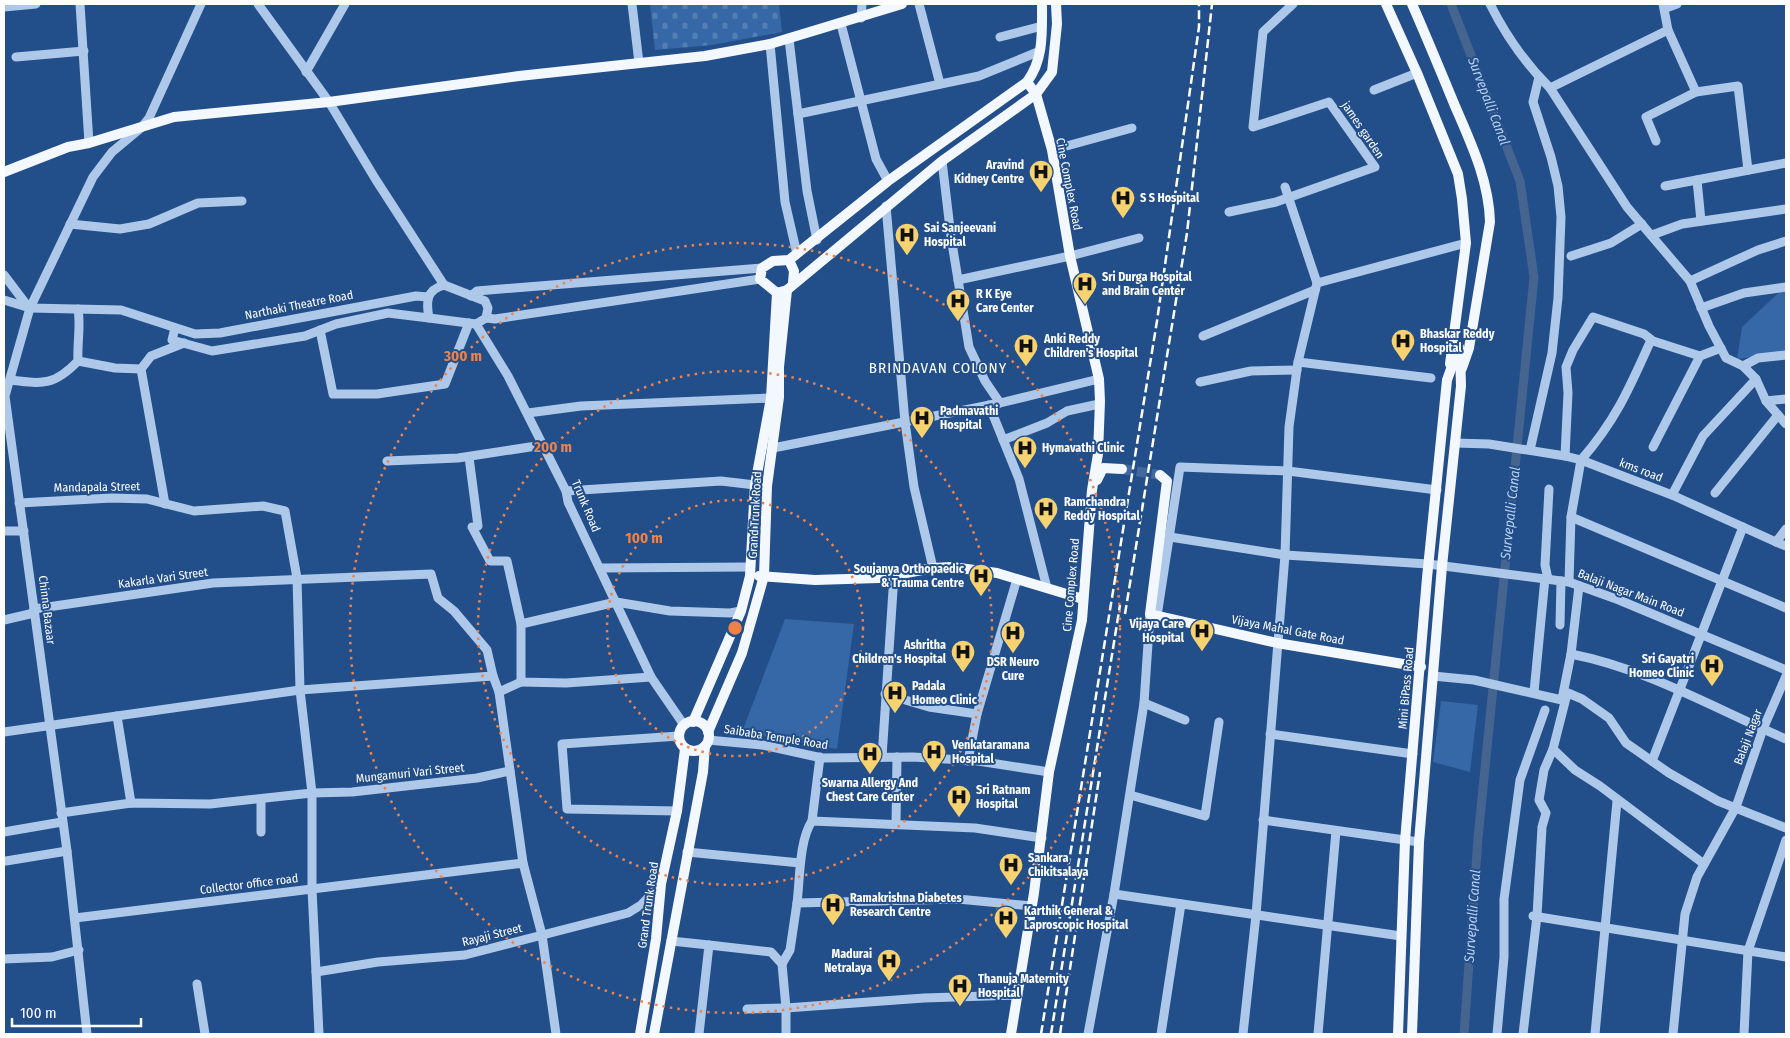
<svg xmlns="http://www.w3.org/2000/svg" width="1790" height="1038" font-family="'Fira Sans Condensed',sans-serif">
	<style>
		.green { fill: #3667a7 }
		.cemetery { fill: url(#cemetery-stones) }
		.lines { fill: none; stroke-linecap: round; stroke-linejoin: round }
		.canal { stroke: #45648f; stroke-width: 9 }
		.major-tunnel { stroke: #43699c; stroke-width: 10; stroke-dasharray: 10 5; stroke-linecap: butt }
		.minor { stroke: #aec8ea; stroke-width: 9 }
		.major { stroke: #f3f7fe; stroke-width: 10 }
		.rail { stroke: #fff; stroke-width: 2.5; stroke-dasharray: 9 4; stroke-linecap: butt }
		.ring { fill: none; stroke: #ee8249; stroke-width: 2.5; stroke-dasharray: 2.5 5 }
		.labels { text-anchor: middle; stroke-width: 4; stroke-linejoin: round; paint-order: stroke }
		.street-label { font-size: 12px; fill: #fff; stroke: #224e8a }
		.poi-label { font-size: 12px; font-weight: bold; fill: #fff; stroke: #224e8a; text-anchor: start }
		.water-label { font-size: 14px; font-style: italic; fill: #bad3f2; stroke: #224e8a }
		.quarter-label { font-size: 15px; letter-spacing: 1px; fill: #fff; stroke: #224e8a }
		.centre { fill: #ee8249; stroke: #224e8a; stroke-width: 2.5 }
		.ring-label { font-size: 15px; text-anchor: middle; font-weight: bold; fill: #ee8249; stroke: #224e8a; stroke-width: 4; stroke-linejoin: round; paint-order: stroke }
	</style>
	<defs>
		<pattern id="cemetery-stones" width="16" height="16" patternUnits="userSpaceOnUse" patternTransform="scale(1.25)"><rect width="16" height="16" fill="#3667a7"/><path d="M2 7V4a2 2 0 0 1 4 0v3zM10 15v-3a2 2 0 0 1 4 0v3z" fill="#547eb4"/></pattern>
	</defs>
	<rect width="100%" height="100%" fill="#224e8a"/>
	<g class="green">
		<path d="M1786,286v67l-49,6 5,-32z"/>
		<path d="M785,619l69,5 -17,125 -95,-17z"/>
		<path d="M1441,701l37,4 -8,67 -37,-10z"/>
	</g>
	<path class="cemetery" d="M650,4h129l3,28 -70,13 -57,5z"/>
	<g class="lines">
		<path class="canal" d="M1451,4l69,177 14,96 -56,561 -14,196"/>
		<path class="major-tunnel" d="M1122,469l38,6"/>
		<g class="minor">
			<path d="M80,4l9,139"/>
			<path d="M258,4l71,98 47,78 68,105"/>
			<path d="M632,4l7,59"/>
			<path d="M919,4l21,80"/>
			<path d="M1490,4c15,30 36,60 60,84l77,119 63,74 19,45 17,32 17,8 13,13 10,22 20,23"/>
			<path d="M4,7l32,-3"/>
			<path d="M1666,8l11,-4"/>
			<path d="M861,18l1,-14"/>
			<path d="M841,24l35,135 12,22"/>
			<path d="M1000,37l42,-11"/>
			<path d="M789,39l18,152 10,49"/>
			<path d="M770,44l15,158 12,52"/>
			<path d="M16,57l68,-6"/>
			<path d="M306,72l39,-68"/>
			<path d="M1550,88l118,-58"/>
			<path d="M1374,90l43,-17"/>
			<path d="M1696,92l42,-6 10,84"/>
			<path d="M798,114l181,-38 61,-25"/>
			<path d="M1656,141l-10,-24 50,-25 -28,-62 -5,-26"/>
			<path d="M1052,150l80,-22"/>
			<path d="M942,161l9,76 18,110 16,34 15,22"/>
			<path d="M1697,180l4,41"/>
			<path d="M1665,186l121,-23"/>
			<path d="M886,206l19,216 9,65 19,81"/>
			<path d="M1229,212l47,-10 99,-35 -46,-65 -76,25 10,-95 30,-28"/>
			<path d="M70,224l50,5 29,-5 49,-21 44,-2"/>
			<path d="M1652,235l30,-11 104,-15"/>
			<path d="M1571,256l40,-13 31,-19"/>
			<path d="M4,275l25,33"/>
			<path d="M958,280l112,-24 69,-18"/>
			<path d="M1690,281l68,-31 28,-9"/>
			<path d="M1317,283l149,-40"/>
			<path d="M444,285l41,16 3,7 -2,10 -10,6 -47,-6c-3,-16 -3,-28 15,-33z"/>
			<path d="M471,296l6,-5 285,-23"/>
			<path d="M4,300l26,8 91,2 74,24 25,-1 196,-37 12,1"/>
			<path d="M1701,308l43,-15 42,-6"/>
			<path d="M78,309c3,17 -1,34 0,52l37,7 26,1"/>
			<path d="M486,318l9,1 265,-40"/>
			<path d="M476,324l32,52 58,115 2,11 83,175 33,48"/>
			<path d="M175,328l-3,12 40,11 93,-15 31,-12 52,-11 41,5"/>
			<path d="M320,330l13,64h44l68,-10 24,-61"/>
			<path d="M1203,336l112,-46"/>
			<path d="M1298,362l133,16"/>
			<path d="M1743,366l15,-8 28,-3"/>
			<path d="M10,380c33,4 44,6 68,-19"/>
			<path d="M1200,382l51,-11 46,-1"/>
			<path d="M1766,401l20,-2"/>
			<path d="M989,405l30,74 28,109"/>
			<path d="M528,413l53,-7 190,-8"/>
			<path d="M1003,440l44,-17 20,-12 32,-7"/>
			<path d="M1455,443l34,1 76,12 3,-63 -2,-26 7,-17 20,-33 51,17 9,7 47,15 21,-8"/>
			<path d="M1653,447l47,-91"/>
			<path d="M773,448l227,-45 99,-24"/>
			<path d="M1530,450l22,-97 6,-55 3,-81 -3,-31 -7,-29 -18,-55 6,-25"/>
			<path d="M1565,456l16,4c35,-40 49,-73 70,-120"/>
			<path d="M469,457l9,69"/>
			<path d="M387,461l71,-3 85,-13"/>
			<path d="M566,491l155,-10 34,4"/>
			<path d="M1715,493l63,-78"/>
			<path d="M1672,495l104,47"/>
			<path d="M19,503l93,-5 35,1 47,12 69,-5 22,5 12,67 3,112 12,103v96l211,-26 19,72 14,99"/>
			<path d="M165,504l-24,-135 10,-13 33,-13"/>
			<path d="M1571,517l215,91"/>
			<path d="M472,527l18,34h17l14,63"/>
			<path d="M1786,529l-10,13 10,4"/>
			<path d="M4,531h20"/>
			<path d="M1170,537l115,18 143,9 141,18 50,18 167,70"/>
			<path d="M600,568l150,-1"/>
			<path d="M1548,579l-3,-14 4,-76"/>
			<path d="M1569,582l2,-65 10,-57 91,35 31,-59 53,-57"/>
			<path d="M1157,616l23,-149 108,4 149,19"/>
			<path d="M4,620l30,-7"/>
			<path d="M1560,625l1,-44"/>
			<path d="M1571,654c77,15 144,55 215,85"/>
			<path d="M493,676l6,16 24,171"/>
			<path d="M1433,676l41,4 88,20 6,-7 14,6 27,19 17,25 43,30 49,28 68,27"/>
			<path d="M651,677l-85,6 -45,-1v-58l95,-22 54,9 60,2 11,-2"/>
			<path d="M499,692l22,-10"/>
			<path d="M1534,692l11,-114"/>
			<path d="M885,694l44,13 48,7"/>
			<path d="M1562,699l9,-45 8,-68"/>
			<path d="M1144,703l41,17"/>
			<path d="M117,716l14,87"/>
			<path d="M4,732l296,-42 193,-14 -6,-26 -33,-39 -16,-13 -7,-24 -218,9 -179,26"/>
			<path d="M1270,734l143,20"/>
			<path d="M708,740l54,5 60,13 91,-1 65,4 71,11"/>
			<path d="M1553,749l22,21 25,16 104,78"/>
			<path d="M882,757l12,-182"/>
			<path d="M968,761l9,-47 40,-135"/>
			<path d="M1652,761l91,-234"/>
			<path d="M1130,795l75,21 14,-94"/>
			<path d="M261,800v32"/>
			<path d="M677,811l-110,-2 -5,-65 117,-8"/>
			<path d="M61,813l70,-10 79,1 102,-11 40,-1 125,-14 33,-7"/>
			<path d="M1263,820l156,22"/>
			<path d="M812,821l8,-64"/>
			<path d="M896,824l1,-67"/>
			<path d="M4,832l58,-10"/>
			<path d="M687,852l113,11"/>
			<path d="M6,861l61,-10"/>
			<path d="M1114,894l287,42"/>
			<path d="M797,903c3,-23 2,-63 15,-82l163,7 67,10"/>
			<path d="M1533,916l253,41"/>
			<path d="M75,918l237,-29 7,145"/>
			<path d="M671,941l38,4 -10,89"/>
			<path d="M709,945l62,7 11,12 4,44 138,-10 94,-3"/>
			<path d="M4,959l48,-2 27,-7"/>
			<path d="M782,964l8,-14 7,-47 161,-4 74,7"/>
			<path d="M316,972l62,-10 87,-7 163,-42 13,-8 20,-21"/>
			<path d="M197,984l8,50"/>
			<path d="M747,1009l39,-1v26"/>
			<path d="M87,1034l-20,-183 -62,-455 25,-88 63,-131 19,-25 30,-25 7,-9 52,-114"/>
			<path d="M1088,1034l26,-140 30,-191 6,-89"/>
			<path d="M1161,1034l20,-130"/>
			<path d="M1243,1034l13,-119 29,-360 4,-128 9,-65 19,-79 -32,-96"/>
			<path d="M1318,1034l18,-203"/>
			<path d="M1497,1034l7,-77v-58l16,-119 25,-70"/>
			<path d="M1523,1034l14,-118 5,-89 4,-14 -7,-13 5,-30 9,-21 14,-55"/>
			<path d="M1595,1034l22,-233"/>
			<path d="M1673,1034l12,-120 12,-37 39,-70 27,-78 23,-53"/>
			<path d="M1744,1034l4,-83 38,-111"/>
		</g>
		<g class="major">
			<path d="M1042,4c0,28 2,55 -15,78l-139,99 -99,79 -16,1 -11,7 -2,11 17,14 10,-3 155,-129 94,-67 16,-22 5,-48 -1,-20"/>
			<path d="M1386,4l31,69 41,101 4,25 4,44 -16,121"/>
			<path d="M1412,4c15,34 29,68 43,102 16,37 34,75 35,116l-21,126 -7,20"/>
			<path d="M4,172l64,-25 21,-4 85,-26 155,-15 190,-26 186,-20 65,-12 132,-40"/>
			<path d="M789,260l5,11 -1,12"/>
			<path d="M1160,475l7,6 -17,133 127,29 144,24"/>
			<path d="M1097,480l6,-12 19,1"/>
			<path d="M759,576l56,4 64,-2 54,-10 19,-1 45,6 86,26"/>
			<circle cx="694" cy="736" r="15"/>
			<path d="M693,722l48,-111 9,-35 5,-91 16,-87 6,-105"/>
			<path d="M708,732l34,-79 22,-77 3,-90 12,-89v-30l8,-77"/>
			<path d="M640,1034l16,-95 5,-55 16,-73 8,-62"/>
			<path d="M654,1034l49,-262 2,-26"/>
			<path d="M1011,1034l23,-141 15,-121 33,-152 10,-130 6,-36 2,-53 -1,-22 -29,-123 -18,-106 -16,-56 -9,-12"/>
			<path d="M1398,1034l7,-193 22,-263 20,-198 12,-33"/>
			<path d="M1412,1034l7,-192 23,-276 19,-180 -1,-35"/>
		</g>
		<g class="rail">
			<path d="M1125,614l62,-381 25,-229"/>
			<path d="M1041,1034l116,-713 42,-294v-23"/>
			<path d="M1051,1034l69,-429"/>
			<path d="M1060,1034l40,-262"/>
		</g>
	</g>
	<g class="ring">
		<circle cx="735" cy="628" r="128"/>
		<circle cx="735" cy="628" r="257"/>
		<circle cx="735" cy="628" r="385"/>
	</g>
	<defs>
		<symbol id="hospital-pin" viewBox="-11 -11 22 30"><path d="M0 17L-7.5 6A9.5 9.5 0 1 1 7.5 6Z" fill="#f6d271" stroke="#224e8a"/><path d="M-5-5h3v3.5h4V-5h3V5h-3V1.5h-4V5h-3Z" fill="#111"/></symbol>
	</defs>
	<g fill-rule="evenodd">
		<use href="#hospital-pin" x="1027" y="158" width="28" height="38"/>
		<use href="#hospital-pin" x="1109" y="184" width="28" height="38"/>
		<use href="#hospital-pin" x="893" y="221" width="28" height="38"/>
		<use href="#hospital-pin" x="1071" y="270" width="28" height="38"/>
		<use href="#hospital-pin" x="944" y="287" width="28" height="38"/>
		<use href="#hospital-pin" x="1389" y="327" width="28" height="38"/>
		<use href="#hospital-pin" x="1012" y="332" width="28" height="38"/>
		<use href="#hospital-pin" x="908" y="404" width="28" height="38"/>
		<use href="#hospital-pin" x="1011" y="434" width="28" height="38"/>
		<use href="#hospital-pin" x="1032" y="495" width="28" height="38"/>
		<use href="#hospital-pin" x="967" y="562" width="28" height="38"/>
		<use href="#hospital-pin" x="1188" y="617" width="28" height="38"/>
		<use href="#hospital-pin" x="999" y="619" width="28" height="38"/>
		<use href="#hospital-pin" x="949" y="638" width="28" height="38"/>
		<use href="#hospital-pin" x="1698" y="652" width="28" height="38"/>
		<use href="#hospital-pin" x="881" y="679" width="28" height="38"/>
		<use href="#hospital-pin" x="920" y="738" width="28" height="38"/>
		<use href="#hospital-pin" x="856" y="740" width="28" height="38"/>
		<use href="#hospital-pin" x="945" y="783" width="28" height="38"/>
		<use href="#hospital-pin" x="997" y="851" width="28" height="38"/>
		<use href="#hospital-pin" x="819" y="891" width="28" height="38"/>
		<use href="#hospital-pin" x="992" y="904" width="28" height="38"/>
		<use href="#hospital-pin" x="875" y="947" width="28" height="38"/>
		<use href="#hospital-pin" x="946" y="972" width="28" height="38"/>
	</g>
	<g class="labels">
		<g class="street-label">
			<text transform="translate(1363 130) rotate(56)" y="4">james garden</text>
			<text transform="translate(1069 184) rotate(79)" y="4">Cine Complex Road</text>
			<text transform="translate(299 305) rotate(-11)" y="4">Narthaki Theatre Road</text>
			<text transform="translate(1641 470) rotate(21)" y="4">kms road</text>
			<text transform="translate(97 487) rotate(-1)" y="4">Mandapala Street</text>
			<text transform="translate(586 506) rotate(67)" y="4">Trunk Road</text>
			<text transform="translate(755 515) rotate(-87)" y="4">Grand Trunk Road</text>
			<text transform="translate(163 578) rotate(-8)" y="4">Kakarla Vari Street</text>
			<text transform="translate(1071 585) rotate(-85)" y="4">Cine Complex Road</text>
			<text transform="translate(1631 593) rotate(21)" y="4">Balaji Nagar Main Road</text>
			<text transform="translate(47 610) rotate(83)" y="4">Chinna Bazaar</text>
			<text transform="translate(1288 630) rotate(11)" y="4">Vijaya Mahal Gate Road</text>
			<text transform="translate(1406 688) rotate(-85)" y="4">Mini BiPass Road</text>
			<text transform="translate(776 737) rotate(9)" y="4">Saibaba Temple Road</text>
			<text transform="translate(1748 737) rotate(-69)" y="4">Balaji Nagar</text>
			<text transform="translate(410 773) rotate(-6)" y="4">Mungamuri Vari Street</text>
			<text transform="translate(249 884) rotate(-7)" y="4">Collector office road</text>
			<text transform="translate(648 905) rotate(-82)" y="4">Grand Trunk Road</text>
			<text transform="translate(492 935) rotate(-14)" y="4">Rayaji Street</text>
		</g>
		<g class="poi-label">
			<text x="1024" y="169" text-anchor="end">Aravind<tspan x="1024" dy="14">Kidney Centre</tspan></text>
			<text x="1140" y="202">S S Hospital</text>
			<text x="924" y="232">Sai Sanjeevani<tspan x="924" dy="14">Hospital</tspan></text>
			<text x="1102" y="281">Sri Durga Hospital<tspan x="1102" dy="14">and Brain Center</tspan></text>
			<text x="976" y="298">R K Eye<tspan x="976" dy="14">Care Center</tspan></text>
			<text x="1420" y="338">Bhaskar Reddy<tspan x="1420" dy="14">Hospital</tspan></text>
			<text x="1044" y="343">Anki Reddy<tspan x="1044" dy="14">Children's Hospital</tspan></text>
			<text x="940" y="415">Padmavathi<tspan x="940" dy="14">Hospital</tspan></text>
			<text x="1042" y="452">Hymavathi Clinic</text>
			<text x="1064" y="506">Ramchandra<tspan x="1064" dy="14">Reddy Hospital</tspan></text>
			<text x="964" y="573" text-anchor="end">Soujanya Orthopaedic<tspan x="964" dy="14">&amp; Trauma Centre</tspan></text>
			<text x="1184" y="628" text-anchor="end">Vijaya Care<tspan x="1184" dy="14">Hospital</tspan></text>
			<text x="946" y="649" text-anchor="end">Ashritha<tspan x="946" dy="14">Children's Hospital</tspan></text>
			<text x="1694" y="663" text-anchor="end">Sri Gayatri<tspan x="1694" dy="14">Homeo Clinic</tspan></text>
			<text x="1013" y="666" text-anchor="middle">DSR Neuro<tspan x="1013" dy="14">Cure</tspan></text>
			<text x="912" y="690">Padala<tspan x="912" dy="14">Homeo Clinic</tspan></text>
			<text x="952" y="749">Venkataramana<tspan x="952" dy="14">Hospital</tspan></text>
			<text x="870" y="787" text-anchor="middle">Swarna Allergy And<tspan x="870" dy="14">Chest Care Center</tspan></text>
			<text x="976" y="794">Sri Ratnam<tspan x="976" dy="14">Hospital</tspan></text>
			<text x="1028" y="862">Sankara<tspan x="1028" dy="14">Chikitsalaya</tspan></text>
			<text x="850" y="902">Ramakrishna Diabetes<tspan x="850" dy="14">Research Centre</tspan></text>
			<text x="1024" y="915">Karthik General &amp;<tspan x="1024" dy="14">Laproscopic Hospital</tspan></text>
			<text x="872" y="958" text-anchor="end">Madurai<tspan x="872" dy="14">Netralaya</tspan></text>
			<text x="978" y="983">Thanuja Maternity<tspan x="978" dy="14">Hospital</tspan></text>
		</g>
		<g class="water-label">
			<text transform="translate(1489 101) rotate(69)" y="5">Survepalli Canal</text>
			<text transform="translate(1510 513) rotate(-84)" y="5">Survepalli Canal</text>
			<text transform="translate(1472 916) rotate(-86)" y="5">Survepalli Canal</text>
		</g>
		<g class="quarter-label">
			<text x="938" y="373">BRINDAVAN COLONY</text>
		</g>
	</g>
	<circle cx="735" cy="628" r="8" class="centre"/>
	<g class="ring-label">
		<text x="463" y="361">300 m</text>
		<text x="553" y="452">200 m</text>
		<text x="644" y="543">100 m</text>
	</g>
	<rect width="1790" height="1038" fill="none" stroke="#ffffff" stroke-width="10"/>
	<path d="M12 1018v8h129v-8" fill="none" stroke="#ffffff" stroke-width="2.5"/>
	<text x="20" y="1018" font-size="15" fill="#ffffff" stroke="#224e8a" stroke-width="4" paint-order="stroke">100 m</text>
</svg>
